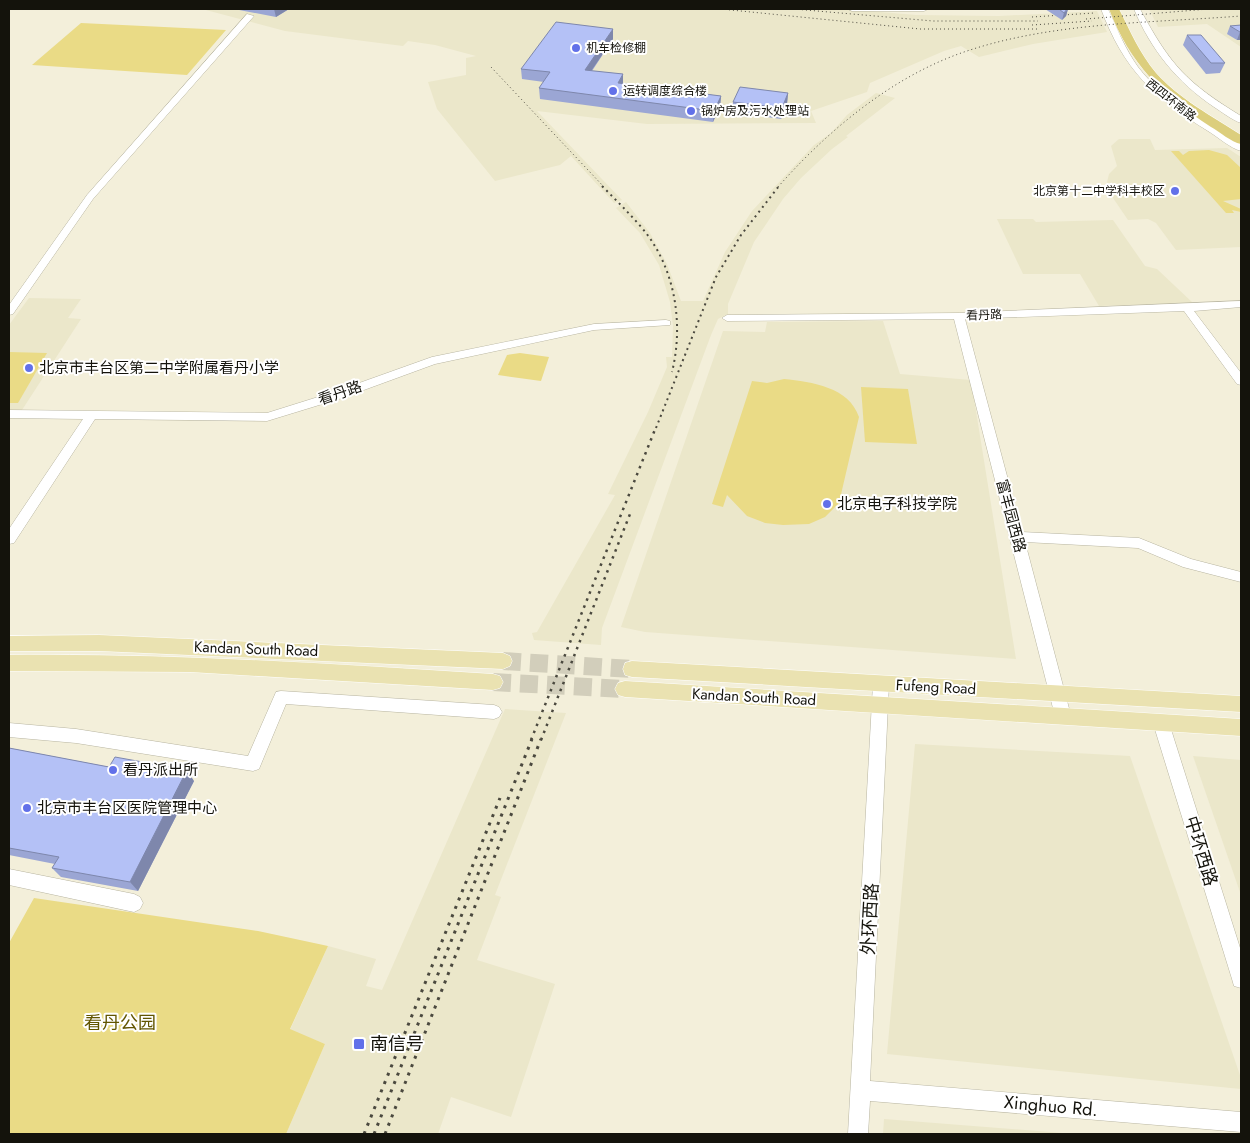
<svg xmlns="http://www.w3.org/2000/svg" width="1250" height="1143" font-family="Jost,'Noto Sans SC',sans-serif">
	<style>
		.built { fill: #ebe7ca }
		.green { fill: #eadb86 }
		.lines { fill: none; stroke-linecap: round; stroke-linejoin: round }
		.major-tunnel { stroke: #d2cebb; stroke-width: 18; stroke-dasharray: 18 9; stroke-linecap: butt }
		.minor-casing { stroke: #b8b5a1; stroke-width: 1 }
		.major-casing { stroke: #fff; stroke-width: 1 }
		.highway-casing { stroke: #fff; stroke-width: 1 }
		.minor { fill: #fff; fill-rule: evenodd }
		.major { fill: #eae2b1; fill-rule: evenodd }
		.highway { fill: #dcce7d; fill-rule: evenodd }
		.rail-far3 { stroke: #4b493f; stroke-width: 1; stroke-dasharray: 1 3; stroke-linecap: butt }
		.rail-far2 { stroke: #4b493f; stroke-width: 2; stroke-dasharray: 2 4; stroke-linecap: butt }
		.rail-far1 { stroke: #4b493f; stroke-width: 2.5; stroke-dasharray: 2.5 5; stroke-linecap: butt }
		.rail { stroke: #4b493f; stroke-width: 3; stroke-dasharray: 3 6; stroke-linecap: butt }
		.wall { fill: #9ba6d4 }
		.shaded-wall { fill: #7e87ac }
		.building { fill: #b4c1f6; stroke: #7e87ac }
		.poi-dot { fill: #6271e9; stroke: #fff; stroke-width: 2 }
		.labels { text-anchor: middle; stroke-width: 4; stroke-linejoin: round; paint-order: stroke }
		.far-poi-label { font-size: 12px; fill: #14130c; stroke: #fff; text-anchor: start }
		.far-street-label { font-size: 12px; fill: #14130c; stroke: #fff }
		.poi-label { font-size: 15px; fill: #14130c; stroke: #fff; text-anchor: start }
		.street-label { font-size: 15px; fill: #14130c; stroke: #fff }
		.near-street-label { font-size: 18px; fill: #14130c; stroke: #fff }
		.near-park-label { font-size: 18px; fill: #625500; stroke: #fff }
		.near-poi-label { font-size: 18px; fill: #14130c; stroke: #fff; text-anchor: start }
	</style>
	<rect width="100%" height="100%" fill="#f3efda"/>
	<g class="built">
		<path d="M202,9h643l71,6 83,1 98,-5 10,21 -74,12 -54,13 -18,-11 -17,5 -74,32 -3,9 -56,19 5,12 -169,1 -110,-13 85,89 -8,3 -43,-47 -11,9 -65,16 -58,-72 -9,-27 38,-7v-17l10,-2 -41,-11 -27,-4 -5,5 -118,-15z"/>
		<path d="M1149,9h92v38l-34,-23 -49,3z"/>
		<path d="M876,93l19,5 -49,38 2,1 -16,12 -31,29 -18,21 -29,43 -26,62v10l-10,5 -7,16 -109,293 -1,17 -67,-5 -2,-7 5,-1 78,-137 -7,-1 40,-82 19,-45 -1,-10h6l1,-31 -3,-24 -11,-37 -19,-32 -24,-25 10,-6 24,31 17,31 14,37h22l22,-49 27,-41 62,-66 17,-12 16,-18z"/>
		<path d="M1119,139h31l5,11 72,-2 14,9v90l-65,3 -20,-27 -8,-4 -20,1 -17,-25 -4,-13 2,-8 8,-8 -6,-20z"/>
		<path d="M997,219h36l3,3 77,-2 32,46 12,3 36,34 -94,3 -19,-32h-57z"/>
		<path d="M29,298l52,1 -13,19 13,1 -59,91h-13v-85z"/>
		<path d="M883,321l17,53 71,6 45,279 -371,-27 -24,-5 102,-296 42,1 2,-10z"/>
		<path d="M505,709l61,4 -71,182 6,2 -24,63 78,24 -44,133 -60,-20 -13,37h-152l39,-90 -35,-14 38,-84 48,13 -10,27 16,4z"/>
		<path d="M915,744l215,12 111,322v11l-354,-35z"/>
		<path d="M1193,756l48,4v135z"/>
		<path d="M884,1119l191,15h-192z"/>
	</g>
	<g class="green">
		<path d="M81,23l145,7 -39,45 -155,-10z"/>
		<path d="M1209,150l18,5 14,13v31l-18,2 18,8v3l-9,-2 2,3h-8l-55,-62h8l4,4 6,-4z"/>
		<path d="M9,352l38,1 -29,50h-9z"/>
		<path d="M520,353l29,4 -8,24 -43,-6 9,-20z"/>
		<path d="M784,379c28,3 65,8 75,38l-20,86 -14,14 -16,7 -26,1 -18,-2 -18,-7 -20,-21 -4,12 -11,-3 40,-123 15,2z"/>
		<path d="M861,387l47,2 9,55 -52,-2z"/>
		<path d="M34,898l224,33 70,15 -38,83 35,15 -39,90h-277v-191z"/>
	</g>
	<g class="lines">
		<g class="major-tunnel">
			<path d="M503,661l129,8"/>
			<path d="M493,682l132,7"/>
		</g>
		<defs>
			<g id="minor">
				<path d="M848,9h80l-4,2h-72z"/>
				<path d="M1101,9h7c9,19 17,40 30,58 26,34 67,54 103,77v7c-11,-3 -23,-14 -33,-20 -55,-34 -84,-61 -107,-122z"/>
				<path d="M1134,9h6c31,57 46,73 101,107v7c-9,-3 -19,-11 -27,-16 -37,-25 -63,-57 -80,-98z"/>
				<path d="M247,14l7,2 -161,183 -80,115 -4,1v-10l78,-110z"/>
				<path d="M1241,301v6l-47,4 47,62v12l-4,-1 -53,-73 -219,8 57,213 117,6 52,21 50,13v10l-58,-15 -45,-19 -113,-6 46,174 -3,5 -5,2 -5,-2 -3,-5 -101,-397 -227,2 -5,-3 5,-3 232,-2z"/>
				<path d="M666,320l4,1v4l-76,5 -159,34 -93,34 -75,23 -172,-2 -81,124 -5,1v-15l74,-110 -74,-1v-8l258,3 67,-21 98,-35 162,-33z"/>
				<path d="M881,678l5,2 3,4 -19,397 371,31v20l-371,-31 -2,33h-20l25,-450 3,-4z"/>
				<path d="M281,691l213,14 5,2 3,5 -3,5 -5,2 -208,-15 -27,65 -6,2 -177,-28 -67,-6v-14l67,6 172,27 28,-64z"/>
				<path d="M1161,716l5,2 3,5 72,228v37l-7,-2 -2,-7 -79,-256 3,-5z"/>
				<path d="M9,869l125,25 6,3 3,6 -3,6 -6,3 -125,-27z"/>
			</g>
			<g id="major">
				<path d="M99,635l404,18 7,3 2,5 -2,5 -7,3 -404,-18h-90v-15z"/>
				<path d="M9,655c162,-2 323,9 484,19l7,2 3,6 -3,6 -7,2 -303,-18 -181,-1z"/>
				<path d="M632,661l609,35v16l-609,-35 -7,-2 -2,-6 2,-6z"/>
				<path d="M625,681l616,38v17l-616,-39 -7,-2 -3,-6 3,-6z"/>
			</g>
			<path id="highway" d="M1109,9h10c11,22 21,45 37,64 23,26 56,43 85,62v9c-10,-2 -21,-12 -30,-17 -49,-32 -81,-63 -102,-118z"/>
		</defs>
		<use href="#minor" class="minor-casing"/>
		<use href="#major" class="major-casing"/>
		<use href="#highway" class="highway-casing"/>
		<use href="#minor" class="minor"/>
		<use href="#major" class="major"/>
		<use href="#highway" class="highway"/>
		<g class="rail-far3">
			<path d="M721,9l199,20h119"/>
			<path d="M794,9l139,12h105"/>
			<path d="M1032,17l62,-4"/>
			<path d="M1086,19l123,-10"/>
			<path d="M1032,25l60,-4"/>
			<path d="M491,67l113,120"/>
			<path d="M778,187c50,-57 116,-112 189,-136 87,-29 183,-28 274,-35"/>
		</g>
		<g class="rail-far2">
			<path d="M602,186c14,14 27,27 40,42 33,39 42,95 30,144"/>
			<path d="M656,428l60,-151 25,-42 38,-49"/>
		</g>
		<g class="rail-far1">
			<path d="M531,740l125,-313"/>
			<path d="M541,740l89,-226"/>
		</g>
		<g class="rail">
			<path d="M364,1134l136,-336"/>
			<path d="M374,1134l158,-395"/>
			<path d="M385,1134l156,-395"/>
		</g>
	</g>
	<g class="wall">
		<path d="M234,9h55l-13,8z"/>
		<path d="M1045,9h23l-2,7 -4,4z"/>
		<path d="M1241,25v15h-4l-10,-6 3,-8z"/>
		<path d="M613,29v10l-21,32 31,3v10l98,12 -1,11 -7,15 -173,-23 -1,-11 5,-6 -22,-3 -1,-10z"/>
		<path d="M1187,35l38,28 -5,10 -14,1 -23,-29z"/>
		<path d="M788,93l-1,11 -6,15 -49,-7 1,-10z"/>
		<path d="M9,748l100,19 85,14 -56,110 -77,-14 -9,-9 3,-4 -46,-9z"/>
	</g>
	<g class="shaded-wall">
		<path d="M274,9h15l-13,8z"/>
		<path d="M1068,9l-2,7 -4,4 2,-7z"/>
		<path d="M613,29v10l-28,41v-10z"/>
		<path d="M1240,32h1v8h-4z"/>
		<path d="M623,74v11l-5,-2z"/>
		<path d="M788,93l-1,11 -6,15 1,-11z"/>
		<path d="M721,96l-1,11 -7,15 1,-11z"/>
		<path d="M187,770l7,11 -56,110 -8,-9z"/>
	</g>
	<g class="building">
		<path d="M1059,9h8l-3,4z"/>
		<path d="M556,22l57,7 -28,41 38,4 -5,9 103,13 -7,15 -175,-23 11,-16 -29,-3z"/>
		<path d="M1241,25v7h-1l-10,-6z"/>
		<path d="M1187,35h14l24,28h-14z"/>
		<path d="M740,87l48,6 -6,15 -49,-6z"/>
		<path d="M9,748l100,19 6,-10 72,13 -57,112 -78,-14 7,-11 -50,-9z"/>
	</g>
	<g class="poi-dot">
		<circle cx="576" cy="48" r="5"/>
		<circle cx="613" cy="91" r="5"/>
		<circle cx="691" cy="111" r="5"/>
		<circle cx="1175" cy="191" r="5"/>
		<circle cx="29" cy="368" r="5"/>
		<circle cx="827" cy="504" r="5"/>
		<circle cx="113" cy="770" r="5"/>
		<circle cx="27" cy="808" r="5"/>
		<rect x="353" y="1038" width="12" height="12" rx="2.5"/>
	</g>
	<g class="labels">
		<g class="far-poi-label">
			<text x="586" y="52">机车检修棚</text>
			<text x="623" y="95">运转调度综合楼</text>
			<text x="701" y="115">锅炉房及污水处理站</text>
			<text x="1165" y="195" text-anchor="end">北京第十二中学科丰校区</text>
		</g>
		<g class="far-street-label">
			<text transform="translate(1171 100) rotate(38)" y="4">西四环南路</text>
			<text transform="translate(984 315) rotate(-2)" y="4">看丹路</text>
		</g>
		<g class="poi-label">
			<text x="39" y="373">北京市丰台区第二中学附属看丹小学</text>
			<text x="837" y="509">北京电子科技学院</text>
			<text x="123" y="775">看丹派出所</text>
			<text x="37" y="813">北京市丰台区医院管理中心</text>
		</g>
		<g class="street-label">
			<text transform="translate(340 393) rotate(-19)" y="5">看丹路</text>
			<text transform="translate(1011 516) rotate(75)" y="5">富丰园西路</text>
			<text transform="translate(256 649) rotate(2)" y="5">Kandan South Road</text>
			<text transform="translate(936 687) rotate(3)" y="5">Fufeng Road</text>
			<text transform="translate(754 697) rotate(3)" y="5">Kandan South Road</text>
		</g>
		<g class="near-street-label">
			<text transform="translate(1201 851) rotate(73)" y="6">中环西路</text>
			<text transform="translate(870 919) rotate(-87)" y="6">外环西路</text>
			<text transform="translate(1051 1106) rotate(5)" y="6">Xinghuo Rd.</text>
		</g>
		<g class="near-park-label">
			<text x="120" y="1029">看丹公园</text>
		</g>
		<g class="near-poi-label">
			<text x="370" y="1050">南信号</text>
		</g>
	</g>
	<rect width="1250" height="1143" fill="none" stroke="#14130c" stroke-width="20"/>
</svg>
